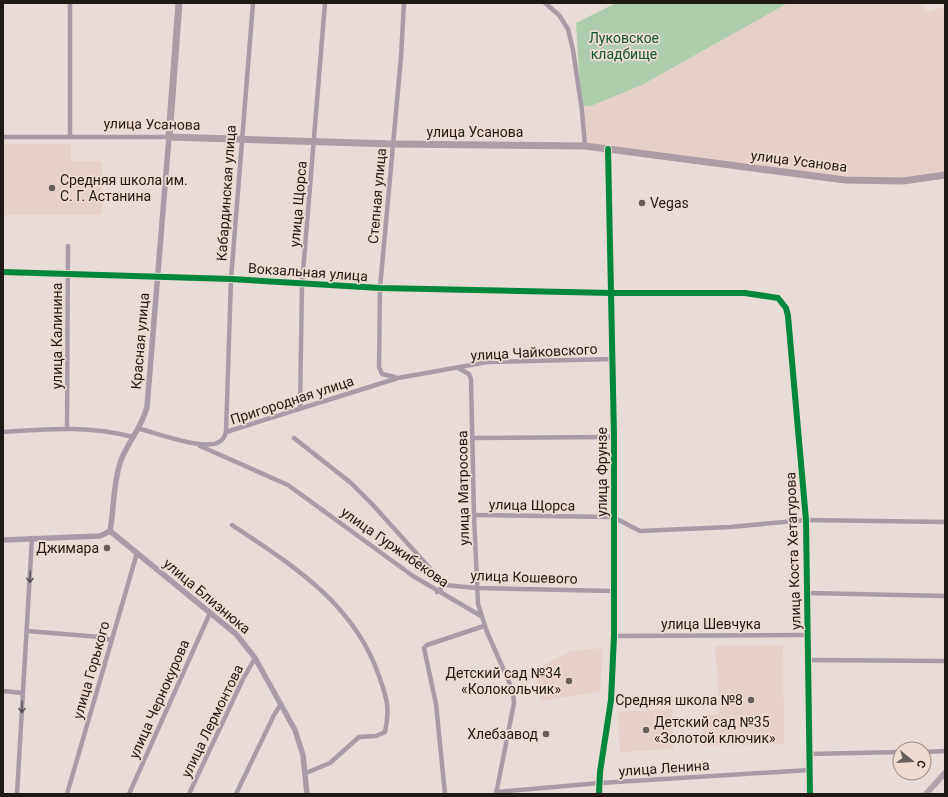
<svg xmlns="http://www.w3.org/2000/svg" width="948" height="797" font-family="Roboto,sans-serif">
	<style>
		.built { fill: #e5d1c9 }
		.green { fill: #afcdad }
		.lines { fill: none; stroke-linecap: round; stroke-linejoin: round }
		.minor { stroke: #a89ba7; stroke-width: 4.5 }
		.tertiary { stroke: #a89ba7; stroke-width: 5.5 }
		.secondary { stroke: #b1a4ac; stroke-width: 6 }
		.primary { stroke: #ab9ca5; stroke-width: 7 }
		.cycleway-casing { stroke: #eddad1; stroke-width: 8 }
		.cycleway { stroke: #00873e; stroke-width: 6 }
		.oneway { stroke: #5d5458 }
		.poi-dot { fill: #665e5a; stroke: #eddad1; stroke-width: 1.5 }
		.labels { text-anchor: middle; stroke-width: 3.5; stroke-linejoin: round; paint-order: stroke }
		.park-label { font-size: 14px; fill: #125a27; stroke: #eddad1 }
		.street-label { font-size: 14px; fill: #201a17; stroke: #eddad1 }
		.poi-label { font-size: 14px; fill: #201a17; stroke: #eddad1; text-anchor: end }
	</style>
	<rect width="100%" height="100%" fill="#e7dcd7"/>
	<g class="built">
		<path d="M788,3h131l8,9 18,-5v168l-8,2 -92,3 -260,-34 -4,-40h10l52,-21z"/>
		<path d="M3,144h68v17h31v54h-99z"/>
		<path d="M783,645l1,99 -82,2 1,-31 17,-1 -5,-68z"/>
		<path d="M603,648l-3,44 -60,9 -4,-32 35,-18z"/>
		<path d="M672,709l2,40 -54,3 -2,-40z"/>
	</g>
	<path class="green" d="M616,3h172l-146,82 -51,21h-10l-5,-83z"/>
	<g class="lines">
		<g class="minor">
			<path d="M545,3l14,12 9,14 5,21 9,61 3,35"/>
			<path d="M3,137h166"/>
			<path d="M70,137v-134"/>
			<path d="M3,272l228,7 149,9 232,5h133l33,5 8,10 2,8 18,204 4,274"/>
			<path d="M458,368l11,6 2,5 3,136 4,89 9,28 26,59 1,12 -18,91"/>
			<path d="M395,377l-13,-3 -3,-7 1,-79 21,-231 3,-54"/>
			<path d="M300,408l2,-124 23,-281"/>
			<path d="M67,427l1,-181"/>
			<path d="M140,429c17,4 64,22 79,13 4,-2 6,-6 7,-10l172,-54 90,-16 125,-3"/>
			<path d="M3,432c45,-3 85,-7 130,5"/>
			<path d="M226,432l5,-153 22,-276"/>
			<path d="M294,438l57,45 21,21 73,81"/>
			<path d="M472,438l142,-1"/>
			<path d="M200,446l88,39 125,91 68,40"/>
			<path d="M474,515l139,2 27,14 90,-4 76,-7 139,2"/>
			<path d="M232,525c60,40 122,78 147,151 8,23 11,31 6,56l-9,4 -17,1 -29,26 -24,10"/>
			<path d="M437,592l8,-7 31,3 138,3"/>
			<path d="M808,593l137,3"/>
			<path d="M27,631l73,6 11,3"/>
			<path d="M614,636l195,-1"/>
			<path d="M809,660l136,1"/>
			<path d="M3,691l20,2"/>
			<path d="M924,752l21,-1"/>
			<path d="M810,754l90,-2"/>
			<path d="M496,792l104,-9 210,-13"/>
			<path d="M17,794l15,-256"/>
			<path d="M67,794l70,-241"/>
			<path d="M129,794l81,-181"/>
			<path d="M189,794l54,-115 12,-21"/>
			<path d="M236,794l38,-79 7,-11"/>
			<path d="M445,794l-9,-90 -12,-56 3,-3 57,-19"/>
			<path d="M599,794l1,-22 11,-72 3,-64v-199l-6,-288"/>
		</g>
		<g class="tertiary">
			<path d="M110,531c4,-22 3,-46 10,-68 7,-21 21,-33 27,-56l22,-270"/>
			<path d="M110,531l126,103 19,24 40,72 8,25 4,39"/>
			<path d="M3,540l97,-4 10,-5"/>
		</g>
		<path class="secondary" d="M926,794l19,-21"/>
		<path class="primary" d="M179,3l-10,134 224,7 192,2 260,34 58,1 42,-6"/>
		<defs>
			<g id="cycleway">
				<path d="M3,272l228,7 149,9 232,5h133l33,5 8,10 2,8 18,204 4,274"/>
				<path d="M599,794l1,-22 11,-72 3,-64v-199l-6,-288"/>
			</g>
		</defs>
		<use href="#cycleway" class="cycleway-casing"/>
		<use href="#cycleway" class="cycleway"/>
	</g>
	<defs><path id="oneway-shaft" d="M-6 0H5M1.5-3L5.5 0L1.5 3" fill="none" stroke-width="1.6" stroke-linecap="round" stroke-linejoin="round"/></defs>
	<g class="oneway">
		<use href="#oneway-shaft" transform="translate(30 577) rotate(93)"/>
		<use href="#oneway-shaft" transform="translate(22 707) rotate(93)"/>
	</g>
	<g class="poi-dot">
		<circle cx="52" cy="188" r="4"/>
		<circle cx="642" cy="203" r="4"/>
		<circle cx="107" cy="548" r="4"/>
		<circle cx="569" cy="681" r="4"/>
		<circle cx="751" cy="700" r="4"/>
		<circle cx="646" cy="730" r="4"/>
		<circle cx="546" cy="734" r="4"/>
	</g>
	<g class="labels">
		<g class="park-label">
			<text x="624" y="43">Луковское<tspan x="624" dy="16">кладбище</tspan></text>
		</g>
		<g class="street-label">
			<text transform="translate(152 124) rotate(1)" y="5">улица Усанова</text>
			<text x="475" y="137">улица Усанова</text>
			<text transform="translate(799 161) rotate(7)" y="5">улица Усанова</text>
			<text transform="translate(226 193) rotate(-86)" y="5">Кабардинская улица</text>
			<text transform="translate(377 196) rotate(-85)" y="5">Степная улица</text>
			<text transform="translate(298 204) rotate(-85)" y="5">улица Щорса</text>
			<text transform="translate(308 272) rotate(4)" y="5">Вокзальная улица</text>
			<text transform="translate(57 336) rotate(-90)" y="5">улица Калинина</text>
			<text transform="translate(140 341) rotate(-85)" y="5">Красная улица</text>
			<text transform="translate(534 352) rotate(-3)" y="5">улица Чайковского</text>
			<text transform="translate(292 400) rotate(-18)" y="5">Пригородная улица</text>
			<text transform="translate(602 472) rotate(-90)" y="5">улица Фрунзе</text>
			<text transform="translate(463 488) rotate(-91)" y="5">улица Матросова</text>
			<text transform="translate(532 505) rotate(1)" y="5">улица Щорса</text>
			<text transform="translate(395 547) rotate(35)" y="5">улица Гуржибекова</text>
			<text transform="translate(793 551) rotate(-92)" y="5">улица Коста Хетагурова</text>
			<text transform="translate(524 577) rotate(2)" y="5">улица Кошевого</text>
			<text transform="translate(207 596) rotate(40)" y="5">улица Близнюка</text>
			<text x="711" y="629">улица Шевчука</text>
			<text transform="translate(91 670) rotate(-74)" y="5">улица Горького</text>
			<text transform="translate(159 699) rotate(-66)" y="5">улица Чернокурова</text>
			<text transform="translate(212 721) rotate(-64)" y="5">улица Лермонтова</text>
			<text transform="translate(664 768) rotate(-4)" y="5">улица Ленина</text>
		</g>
		<g class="poi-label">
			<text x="60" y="185" text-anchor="start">Средняя школа им.<tspan x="60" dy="16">C. Г. Астанина</tspan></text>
			<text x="650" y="208" text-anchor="start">Vegas</text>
			<text x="99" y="553">Джимара</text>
			<text x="561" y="678">Детский сад №34<tspan x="561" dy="16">«Колокольчик»</tspan></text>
			<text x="743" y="705">Средняя школа №8</text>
			<text x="654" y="727" text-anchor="start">Детский сад №35<tspan x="654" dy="16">«Золотой ключик»</tspan></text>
			<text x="538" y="739">Хлебзавод</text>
		</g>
	</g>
	<rect width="948" height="797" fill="none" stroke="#201a17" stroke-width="8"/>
	<g transform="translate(912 761) rotate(108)"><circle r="19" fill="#eddad1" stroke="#9b8d87"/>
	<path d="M0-3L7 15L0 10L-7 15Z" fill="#665e5a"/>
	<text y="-6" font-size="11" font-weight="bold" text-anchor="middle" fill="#201a17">С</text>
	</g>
</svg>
